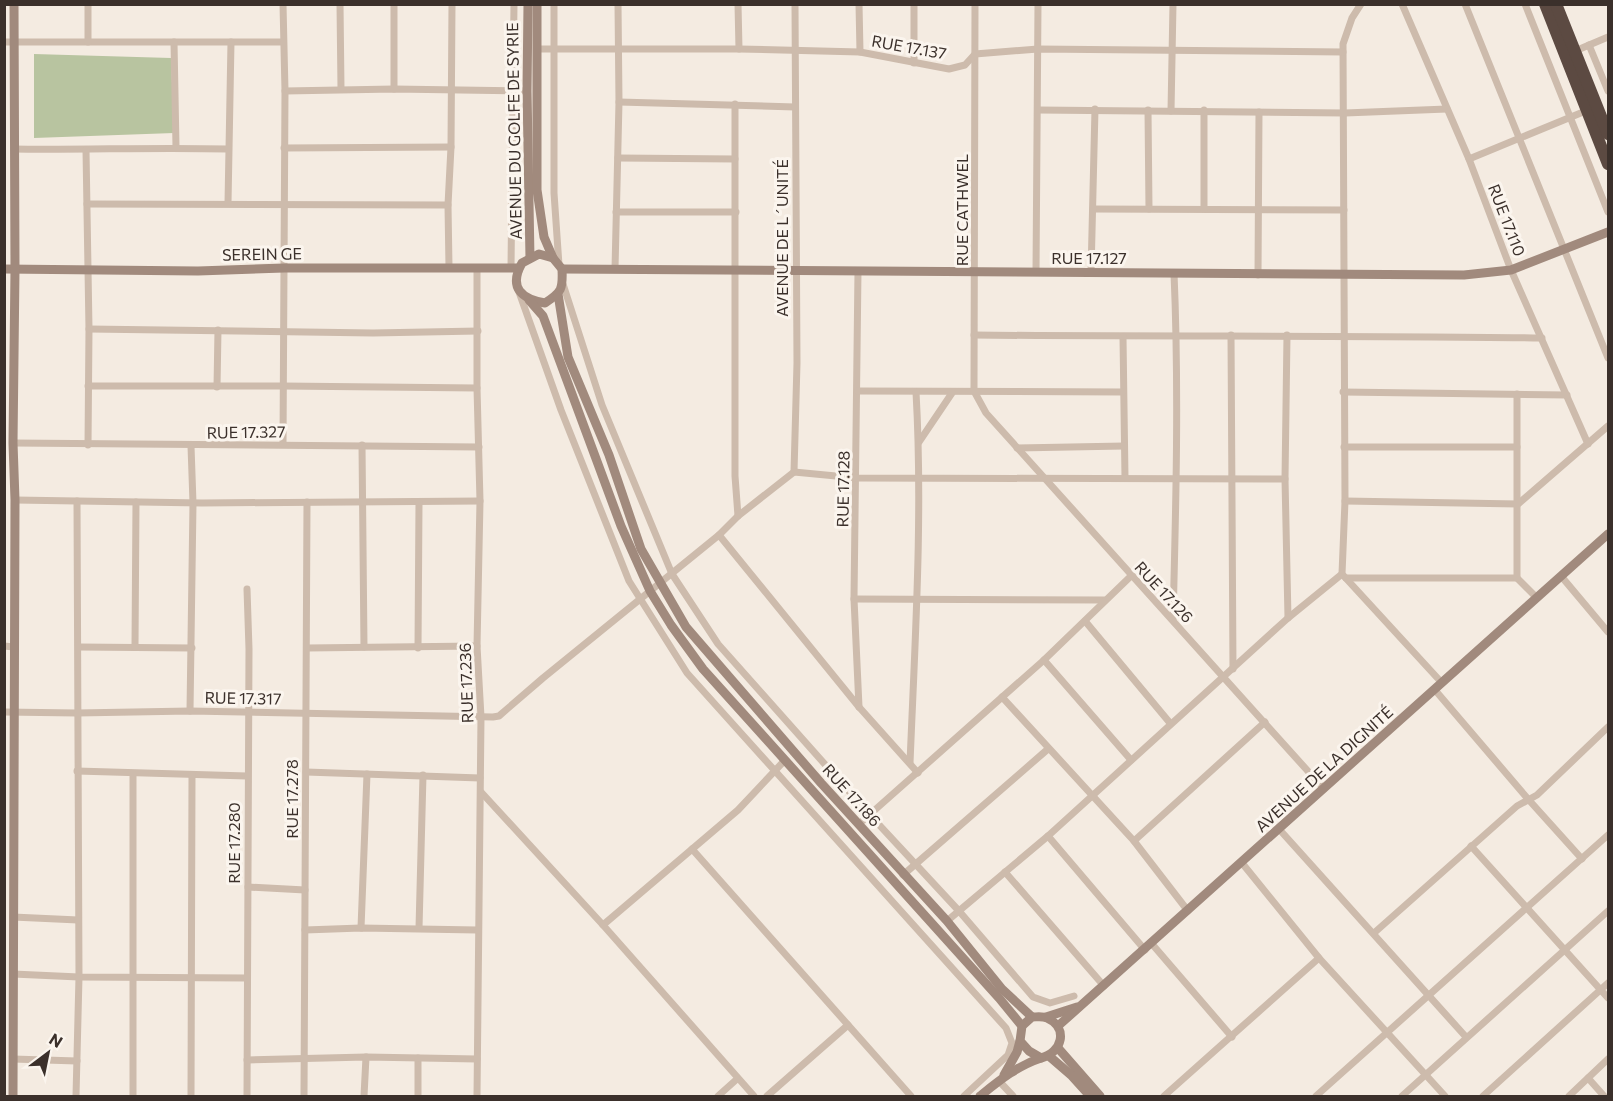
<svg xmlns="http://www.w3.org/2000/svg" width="1613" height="1101" font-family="Commissioner,sans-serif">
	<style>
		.garden { fill: #b8c4a0 }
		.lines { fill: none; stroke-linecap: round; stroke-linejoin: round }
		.street { stroke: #cdbbac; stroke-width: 7 }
		.secondary { stroke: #a18a7d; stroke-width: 9 }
		.highway { stroke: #5c4a42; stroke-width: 12 }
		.labels { text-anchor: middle; stroke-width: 6; stroke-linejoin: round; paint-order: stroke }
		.street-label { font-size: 16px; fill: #3b302b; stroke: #fbf5ee }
	</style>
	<rect width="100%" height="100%" fill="#f4ebe1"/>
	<path class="garden" d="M34,54l137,4 3,75 -140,5z"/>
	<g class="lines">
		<g class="street">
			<path d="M340,4l1,85"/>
			<path d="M554,4v189l5,72"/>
			<path d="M738,4l1,45"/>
			<path d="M859,4l1,48"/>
			<path d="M975,4l-1,387 12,22 338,376"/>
			<path d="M1361,4l-9,14 -9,26 2,457 -3,73 100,109"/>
			<path d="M1402,4l67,155 42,111 77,174"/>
			<path d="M1465,4l143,354"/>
			<path d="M1525,4l83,208"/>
			<path d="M4,42h279"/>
			<path d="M88,42v-38"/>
			<path d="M174,42l2,105"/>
			<path d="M1589,45l19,46"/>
			<path d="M537,49h202l121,3 89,17 16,-4 10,-11 63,-5 305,3"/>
			<path d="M1575,51l33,-14"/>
			<path d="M914,63v-59"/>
			<path d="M394,89v-85"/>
			<path d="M285,91l109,-2 133,2"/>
			<path d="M619,102l176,5"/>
			<path d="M735,104v372l3,40"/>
			<path d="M1038,110l307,3 102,-4"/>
			<path d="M1148,110l1,99"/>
			<path d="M1171,111l2,-107"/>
			<path d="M284,148l167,-1"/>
			<path d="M14,149c72,1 143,-2 214,0"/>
			<path d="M86,150l3,179 -1,116"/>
			<path d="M618,158l117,1"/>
			<path d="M1469,159l119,-49"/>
			<path d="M228,203l3,-161"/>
			<path d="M87,204l361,1"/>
			<path d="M1093,209l251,1"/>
			<path d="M1204,209v-99"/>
			<path d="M616,212h120"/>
			<path d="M449,267l-1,-62 3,-58 1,-143"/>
			<path d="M511,268l3,-264"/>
			<path d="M615,269l4,-167 -1,-98"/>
			<path d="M858,271l-4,328 5,108"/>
			<path d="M1036,272l2,-268"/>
			<path d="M1091,273l4,-164"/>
			<path d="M1258,275l1,-163"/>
			<path d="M563,284l39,121 70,169 46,70 152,171 89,96 74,86 17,6 24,-7"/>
			<path d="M519,292l42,118 68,171 58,92 319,355 6,15 -4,12 -44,41"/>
			<path d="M89,329l284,4 105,-2"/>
			<path d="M974,335c189,2 379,0 568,3"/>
			<path d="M1231,335l2,334"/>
			<path d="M1287,335l-2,144 3,139"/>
			<path d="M1123,337l2,141"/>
			<path d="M88,386h195l194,2"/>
			<path d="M217,387l1,-57"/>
			<path d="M858,391l264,1"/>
			<path d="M1343,392l224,3"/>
			<path d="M919,442l33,-49"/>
			<path d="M13,443l466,4"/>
			<path d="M283,444l2,-353 -2,-87"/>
			<path d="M362,445l2,202"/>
			<path d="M1344,447h173"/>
			<path d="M1017,448l107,-2"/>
			<path d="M794,472l3,-109 -2,-359"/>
			<path d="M15,500l187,3 278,-2"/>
			<path d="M1345,501l173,3 90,-78"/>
			<path d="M719,535l140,172 59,66"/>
			<path d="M1561,576l47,56"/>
			<path d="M1346,578h171l20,20"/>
			<path d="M1517,578v-184"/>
			<path d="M854,599l250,1"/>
			<path d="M1173,620c3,-116 6,-231 1,-347"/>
			<path d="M1085,621l85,102"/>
			<path d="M4,646l10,1"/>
			<path d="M79,647l113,1"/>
			<path d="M135,647l1,-145"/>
			<path d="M307,648l170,-2"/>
			<path d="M418,648l1,-145"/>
			<path d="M1044,660l87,100"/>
			<path d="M1435,690l93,109 54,60"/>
			<path d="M1002,697l132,144 54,70"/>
			<path d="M190,711l3,-208 -2,-57"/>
			<path d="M4,712l73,1 113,-2 303,6 6,-1 44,-38 176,-143 19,-19 56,-44 63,6 428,1"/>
			<path d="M910,763c5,-123 13,-248 6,-371"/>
			<path d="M77,771l170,5"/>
			<path d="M306,772l174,6"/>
			<path d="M481,792l122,133 151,171"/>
			<path d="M859,824l185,-164 87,-84"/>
			<path d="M1279,829l187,208"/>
			<path d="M1048,836l97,114"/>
			<path d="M1134,841l131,-119"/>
			<path d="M1471,846l137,152"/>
			<path d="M692,849l219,247"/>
			<path d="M1242,863l77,95 126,138"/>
			<path d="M1005,872l99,114"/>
			<path d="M903,875l145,-126"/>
			<path d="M248,887l57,3"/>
			<path d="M13,917l65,3"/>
			<path d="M947,921l101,-85 240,-218 54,-44"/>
			<path d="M603,925l135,-115 47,-50"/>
			<path d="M361,928l6,-154"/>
			<path d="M419,928l4,-153"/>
			<path d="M305,930l56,-2 116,2"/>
			<path d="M1374,933l143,-127 20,-11 71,-68"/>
			<path d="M1152,944l80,93"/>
			<path d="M13,974l66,3 168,1"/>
			<path d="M418,1058v38"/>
			<path d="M13,1059l64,2"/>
			<path d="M247,1060l119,-3 111,2"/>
			<path d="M1588,1078l16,18"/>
			<path d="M999,1081l14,15"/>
			<path d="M76,1096l3,-119 -2,-476"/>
			<path d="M133,1096v-322"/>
			<path d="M191,1096l1,-321"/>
			<path d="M247,1096l2,-447 -2,-60"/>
			<path d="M304,1096l3,-594"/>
			<path d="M364,1096l2,-39"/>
			<path d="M477,1096l4,-379 -4,-71 3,-145 -3,-113v-120"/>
			<path d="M718,1096l19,-17"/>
			<path d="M767,1096l81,-71"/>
			<path d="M1164,1096l155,-138"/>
			<path d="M1316,1096l292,-261"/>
			<path d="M1402,1096l206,-185"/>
			<path d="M1483,1096l125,-113"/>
			<path d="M1569,1096l39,-37"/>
		</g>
		<g class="secondary">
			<path d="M528,4l-1,87 3,167"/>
			<path d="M537,4v186l7,47 9,21"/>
			<path d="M539,254l14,4 9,11c1,20 0,23 -17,34 -23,-4 -37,-15 -23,-40z"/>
			<path d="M4,269l194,2 86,-3h235"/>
			<path d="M562,269l902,6 47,-5 97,-38"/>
			<path d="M558,294l10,63 41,98 32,94 45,78 135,156 126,138 55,68 30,28"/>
			<path d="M529,300l14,16 78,210 29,65 21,34 32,44 296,329 23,28"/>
			<path d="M1032,1017c5,0 11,-1 15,1 22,10 15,35 -6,40l-12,-7 -9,-10 2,-15z"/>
			<path d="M1046,1017l31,-10"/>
			<path d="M1058,1026l550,-492"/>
			<path d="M1058,1048l42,48"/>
			<path d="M1049,1056l22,19 19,21"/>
			<path d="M1004,1075l13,-23 3,-11"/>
			<path d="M13,1096l2,-596 -2,-57 2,-174 -1,-265"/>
			<path d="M980,1096c20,-16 37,-30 61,-38"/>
		</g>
		<g class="highway">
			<path d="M1545,4l63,160"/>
			<path d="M1556,4l52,130"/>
		</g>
	</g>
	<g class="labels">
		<g class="street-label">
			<text transform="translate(909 47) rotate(10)" y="6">RUE 17.137</text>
			<text transform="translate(514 131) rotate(-91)" y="6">AVENUE DU GOLFE DE SYRIE</text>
			<text transform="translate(962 210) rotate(-90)" y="6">RUE CATHWEL</text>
			<text transform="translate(1507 220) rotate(69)" y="6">RUE 17.110</text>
			<text transform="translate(782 238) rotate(-90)" y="6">AVENUE DE L´UNITÉ</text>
			<text transform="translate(262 254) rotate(-1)" y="6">SEREIN GE</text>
			<text x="1089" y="264">RUE 17.127</text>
			<text transform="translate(246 432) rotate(-1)" y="6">RUE 17.327</text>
			<text transform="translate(843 489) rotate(-89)" y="6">RUE 17.128</text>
			<text transform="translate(1164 592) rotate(47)" y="6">RUE 17.126</text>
			<text transform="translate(466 683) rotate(-92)" y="6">RUE 17.236</text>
			<text transform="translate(243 698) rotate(1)" y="6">RUE 17.317</text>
			<text transform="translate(1324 769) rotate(-42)" y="6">AVENUE DE LA DIGNITÉ</text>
			<text transform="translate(852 795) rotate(48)" y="6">RUE 17.186</text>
			<text transform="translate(292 799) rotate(-90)" y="6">RUE 17.278</text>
			<text transform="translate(234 843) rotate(-90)" y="6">RUE 17.280</text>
		</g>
	</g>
	<rect width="1613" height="1101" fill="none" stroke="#3b302b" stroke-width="12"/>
	<g transform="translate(48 1053) rotate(32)" stroke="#fbf5ee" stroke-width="4.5" paint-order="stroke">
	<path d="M0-4.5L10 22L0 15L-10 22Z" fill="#3b302b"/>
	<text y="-9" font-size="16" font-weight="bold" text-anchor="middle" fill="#3b302b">N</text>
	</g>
</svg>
